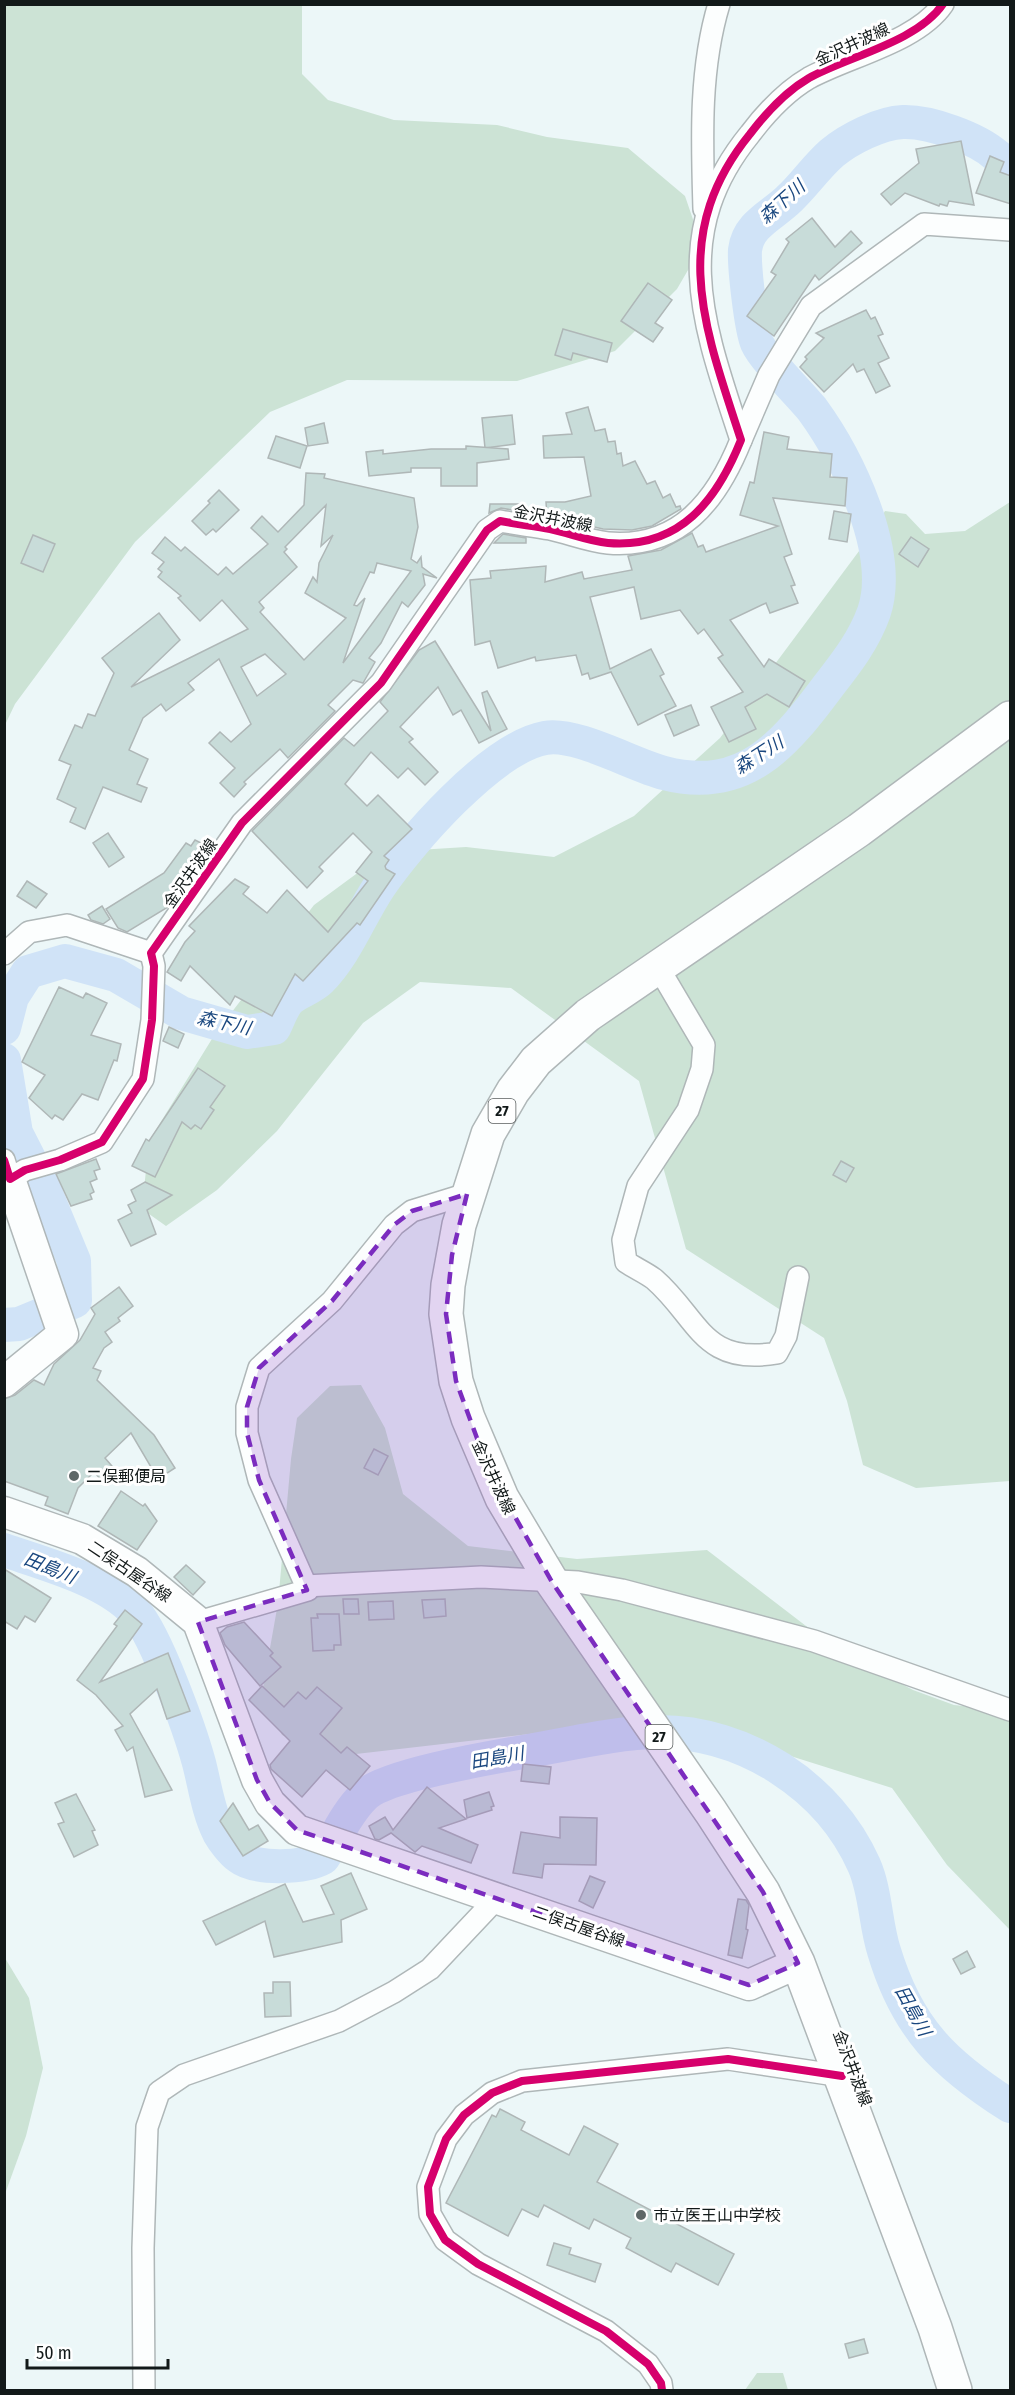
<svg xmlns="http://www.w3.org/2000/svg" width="1015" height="2395" font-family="'Fira Sans Condensed','Noto Sans JP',sans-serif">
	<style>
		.green { fill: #cce3d5 }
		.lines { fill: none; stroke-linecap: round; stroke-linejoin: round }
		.river { stroke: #d0e3f7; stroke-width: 34 }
		.building { fill: #c8dcd9; stroke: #afb7b7; stroke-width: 1.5; fill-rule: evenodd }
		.minor-casing { stroke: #afb7b8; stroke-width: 24 }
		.secondary-casing { stroke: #afb7b8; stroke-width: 33 }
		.primary-casing { stroke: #afb7b8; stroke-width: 36 }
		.minor { stroke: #fcfefe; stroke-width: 21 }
		.secondary { stroke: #fcfefe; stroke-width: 30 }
		.primary { stroke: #fcfefe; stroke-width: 33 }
		.cycleway-casing { stroke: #fff; stroke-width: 11 }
		.cycleway { stroke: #d6006c; stroke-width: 8 }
		.marked { fill: #7b2cbf; fill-opacity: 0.2; stroke: #7b2cbf; stroke-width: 4.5; stroke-dasharray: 12 8; stroke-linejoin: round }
		.poi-dot { fill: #5e6767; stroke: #fff; stroke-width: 2 }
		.labels { text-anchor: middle; stroke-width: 6; stroke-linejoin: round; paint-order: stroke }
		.shield { fill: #fff; stroke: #595e5e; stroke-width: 1.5 }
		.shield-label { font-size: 15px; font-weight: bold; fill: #121919 }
		.street-label { font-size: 16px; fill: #121919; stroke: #fff }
		.poi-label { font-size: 16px; fill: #121919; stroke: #fff; text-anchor: start }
		.water-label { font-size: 18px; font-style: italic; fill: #1a477f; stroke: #fff }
	</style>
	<rect width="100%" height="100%" fill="#ecf7f8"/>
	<g class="green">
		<path d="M5,5h297v69l26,26 66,20 103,5 50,12 81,11 57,48 17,50 -25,43 -62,62 -98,30 -170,-1 -77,32 -135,130 -120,162 -10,21z"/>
		<path d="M1010,502v979l-94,7 -53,-23 -16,-64 -23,-63 -138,-89 -47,-168 -128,-93 -91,-6 -57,41 -86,108 -60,59 -51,36 -24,-17 7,-68 66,-107 99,-129 72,-53 80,-5 88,10 80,-41 86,-78 145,-195 20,-32 21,3 19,20 40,-3z"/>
		<path d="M361,1385l24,43 18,66 65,52 109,13 130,-9 129,99 77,41 41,15 56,6v219l-63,-65 -55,-77 -168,-53 -186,-2 -208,24 -48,-22 -20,-42 16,-90 13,-144 6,-41 33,-32z"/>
		<path d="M5,1958l24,40 14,70 -17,68 -21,58z"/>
		<path d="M757,2373h26l5,17h-43z"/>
	</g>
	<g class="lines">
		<g class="river">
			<path d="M4,1028l8,-31 16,-25 37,-11 51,14 65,38 66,19 27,-4c4,-8 8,-20 14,-27 8,-9 23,-12 32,-21 26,-26 39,-63 59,-93 30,-44 112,-139 166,-149 31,-6 88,27 119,35 81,21 121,-29 165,-88 18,-23 35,-45 45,-73 20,-60 -27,-155 -62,-203 -13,-16 -48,-50 -55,-66 -6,-14 -13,-77 -12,-93 3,-26 28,-35 44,-51 15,-14 27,-32 43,-46 17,-14 48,-30 71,-31 26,-1 74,16 94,34 5,5 9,13 13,19"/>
			<path d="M4,1060l12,73 26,51 32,77 1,40 -56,23 -15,1"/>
			<path d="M4,1550c41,14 102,30 131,62 21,23 55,118 64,151 6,23 9,48 20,70 4,7 13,19 20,24 17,13 66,11 84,1 12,-19 24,-46 41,-62 21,-21 131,-39 165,-45 40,-7 90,-19 130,-19 86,0 170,54 205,133 12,27 11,58 20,86 23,77 60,113 126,155"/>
		</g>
	</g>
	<g class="building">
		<path d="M961,141l13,64 -25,-4 -2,5 -7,-2 -1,2 -34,-13 -14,12 -10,-11 38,-31 -3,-14z"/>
		<path d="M990,156l14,6 -4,10 11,4v28l-35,-11z"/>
		<path d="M812,218l23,29 16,-16 11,12 -43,37 -4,-5 -41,61 -27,-20 29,-41 -5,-3 18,-30 -3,-3z"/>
		<path d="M648,283l24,17 -17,23 8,5 -10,14 -32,-21z"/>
		<path d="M866,310l5,9 4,-2 8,17 -5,2 11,22 -11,5 12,23 -14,7 -12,-24 -7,3 -4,-8 -29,28 -24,-25 7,-8 -2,-2 19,-19 -8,-5z"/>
		<path d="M563,329l49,14 -5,19 -34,-9 -2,7 -16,-5z"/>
		<path d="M588,407l7,24 10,-2 3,13 7,-1 2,13 4,-1 2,13 12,-5 12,23 8,-3 8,17 7,-4 6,13 4,-1 1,3 -29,17 -20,4 -29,-1 -56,-13 -1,-14h19l26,-6 -7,-39 -40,1 -1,-22 29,-2 -6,-21z"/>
		<path d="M512,415l3,29 -30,4 -3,-30z"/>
		<path d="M324,423l4,20 -20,3 -3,-18z"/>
		<path d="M764,432l25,5 -2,12 45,5 -2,23 17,1 -2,28 -72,-8 19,56 -8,3 11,28 -4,1 7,17 -28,10 -4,-10 -36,17 34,47 5,-8 36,22 -16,26 -22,-13 -22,13 11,22 -27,13 -18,-35 32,-15 -25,-34 5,-3 -19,-26 -6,5 -18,-24 -39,9 -7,-32 -44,10 20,72 41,-20 13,25 -4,2 16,30 -38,19 -27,-53 -21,7 -2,-6 -6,2 -6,-20 -40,6 -1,-4 -37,11 -8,-27 -15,4 -5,-65 21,-2 -1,-7 56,-5 -1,16 37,-10 2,7 48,-9 -4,-14 33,-6 31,-17 6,14 5,-2 3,7 72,-26 -38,-11 10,-33 4,1z"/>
		<path d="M276,436l31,10 -7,22 -32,-10z"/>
		<path d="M466,446l42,3 1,10 -32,4v23h-36v-18h-30v4l-42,4 -3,-24 17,-2v4l48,-5h35z"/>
		<path d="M306,473l19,1 -1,4 90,20 4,29 -7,32 6,4 4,-6 1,10 15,11 -14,-4 2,11 -17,22 -6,-5 -21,41 -12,15 6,4 -12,21 -10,-3 -25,25 7,6 -47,47 -8,-9 -36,33 2,2 -12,13 -14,-14 15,-15 -26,-25 11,-11 11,10 20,-18 -32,-65 -31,24 6,7 -28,21 -5,-7 -18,14 -14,32 19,9 -11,25 10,4 -6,14 -38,-15 -18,42 -15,-7 6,-14 -19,-9 14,-34 -12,-5 16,-35 7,3 6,-14 7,2 19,-43 -12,-15 57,-45 21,27 -49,47 117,-58 -26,-29 -22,21 -22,-23 3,-2 -23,-19 4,-5 -4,-3 6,-7 -12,-9 13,-16 16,14 4,-4 33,28 8,-8 7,7 35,-30 -17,-16 11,-12 16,16 26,-27zM326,505l-5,41 12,-11 -14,28 -2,19 -4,-5 -8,16 41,25 -42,42 -44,-48 4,-4 -5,-6 38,-35 -13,-15 3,-3 -2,-2zM377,563l34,8 -68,92 22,-65 -8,8 -3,-1 16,-33 4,1zM265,654l21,20 -29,22 -16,-29z"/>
		<path d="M219,490l20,20 -23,22 -3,-3 -7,6 -14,-14 18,-18 -2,-2z"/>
		<path d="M490,504h32l1,8 -22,-4 -12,5z"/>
		<path d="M834,511l17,3 -4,28 -18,-3z"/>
		<path d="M503,534l23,4v5h-32z"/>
		<path d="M33,535l22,9 -12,28 -22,-9z"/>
		<path d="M911,537l18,12 -11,18 -19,-13z"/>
		<path d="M435,641l56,90 -9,-38 5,-2 20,38 -28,14 -18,-33 -8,5 -15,-28 -38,40 13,12 -4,3 29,30 -13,13 -17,-17 -10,10 -27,-26 -26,32 22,22 11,-11 34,34 -28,27 5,4 -4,6 1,3 9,5 -35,51 -3,-2 -54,58 -8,-7 -23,42 -37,-20 -5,9 -40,-39 -9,15 -14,-9 18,-30 10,-11 -6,-5 46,-47 14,8 -6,7 24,19 20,-23 41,42 40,-51 -12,-9 16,-20 -19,-19 -34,34 4,4 -16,17 -55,-57 92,-93 10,8 34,-35 -8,-9 39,-52z"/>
		<path d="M691,705l8,20 -25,11 -9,-21z"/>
		<path d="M108,833l16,24 -15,10 -16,-24z"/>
		<path d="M195,840l14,7 -41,60 -41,25 -9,-4 -12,-19 58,-36 22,-30 5,3z"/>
		<path d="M27,881l20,13 -11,14 -19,-12z"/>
		<path d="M102,906l8,13 -7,5 -12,-4 -3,-5z"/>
		<path d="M59,987l24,11 3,-5 21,10 -16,32 30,9 -4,17 -3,-1 -16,40 -16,-6 -19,26 -8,-5 -3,4 -23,-21 16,-23 -23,-13z"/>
		<path d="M169,1027l15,7 -6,14 -15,-7z"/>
		<path d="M198,1068l27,18 -15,21 4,3 -13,19 -6,-4 -4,4 -9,-7 -27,55 -23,-11 14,-27 3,2z"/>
		<path d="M96,1159l4,10 -6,2 3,8 -7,3 4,10 -4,2 2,5 -21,7 -15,-32z"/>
		<path d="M841,1161l13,7 -8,14 -13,-7z"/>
		<path d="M145,1182l27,13 -25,15 9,24 -25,12 -13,-26 14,-7 -4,-8 8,-4 -5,-11z"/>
		<path d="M119,1287l14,19 -15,12 2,3 -15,11 7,10 -8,6 -11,20 8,3 -4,9 57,55 21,33 -17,11 -27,-46 -26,25 12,14 -13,11 -10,-11 -16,16 -10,26 -23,-9 3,-8 -44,-16v-82l11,-4 19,-15 10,5 10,-21 26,-24 15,-26 -4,-6z"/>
		<path d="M374,1449l14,7 -10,19 -14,-7z"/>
		<path d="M121,1491l22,15 2,-2 12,17 -20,29 -39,-24z"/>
		<path d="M186,1565l19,17 -12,13 -19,-18z"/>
		<path d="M4,1569l47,29 -16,24 -10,-6 -8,13 -13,-8z"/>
		<path d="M343,1599h15l1,15h-15z"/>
		<path d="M445,1599l1,17 -22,2 -2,-18z"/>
		<path d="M393,1601l1,18 -25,1 -1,-18z"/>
		<path d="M125,1610l17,14 -42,58 68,-29 22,58 -23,8 -10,-30 -27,25 42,76 -27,7 -12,-50 -6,4 -12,-21 8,-4 -27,-31 -19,-15 40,-54 -3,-2z"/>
		<path d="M317,1614h22l2,31h-7v5l-21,1 -2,-33h7z"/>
		<path d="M244,1622l29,31 -3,3 11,11 -21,19 -35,-41 -5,-12 7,-6z"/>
		<path d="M262,1686l22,21 14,-15 8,7 11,-12 25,21 -22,26 21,19 6,-6 23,19 -20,24 -24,-20 -24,27 -31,-28 -1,-4 20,-24 -41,-41z"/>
		<path d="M523,1764l28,3 -2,17 -28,-3z"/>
		<path d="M427,1787l39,32 -27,9 39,17 -7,18 -49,-17 -7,6 -24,-19 -12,7 -4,-1 -6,-13 16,-9 8,13z"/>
		<path d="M489,1792l5,14 -3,1 1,3 -25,8 -3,-18z"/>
		<path d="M76,1794l19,36 -3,1 6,14 -24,12 -16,-33 6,-2 -9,-19z"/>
		<path d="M233,1803l16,27 9,-5 10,16 -25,15 -23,-35z"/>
		<path d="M560,1817l37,1 -1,47 -52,-1 -2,14 -29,-5 8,-41 39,6z"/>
		<path d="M351,1873l16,36 -26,11 1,22 -68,15 -9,-36 -49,24 -13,-24 82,-37 18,38 31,-8 -13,-28z"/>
		<path d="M590,1876l15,6 -12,26 -14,-7z"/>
		<path d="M738,1899l8,1 3,5 -3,24 2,1 -6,28 -14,-3z"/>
		<path d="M967,1951l8,16 -14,7 -8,-15z"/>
		<path d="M273,1982h17l1,34 -26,1 -1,-24h9z"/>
		<path d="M500,2109l25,13 -4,8 48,25 15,-29 34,18 -21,38 137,72 -16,31 -42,-22 -5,9 -45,-24 5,-10 -37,-19 -5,10 -45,-24 -6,12 -16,-8 -14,27 -62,-33 46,-88 4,2z"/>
		<path d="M554,2243l17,5 -2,6 32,10 -6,18 -48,-17z"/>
		<path d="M864,2339l4,14 -19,5 -4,-14z"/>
	</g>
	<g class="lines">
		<defs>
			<g id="minor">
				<path d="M704,209c-2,-68 -5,-139 15,-205"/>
				<path d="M741,440l28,-65 42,-69 113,-82 86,6"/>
				<path d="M4,954l25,-22 38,-7 84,28"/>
				<path d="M658,967l46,78 -2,24 -14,41 -50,76 -15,54 3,22c9,6 20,11 28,17 45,39 48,87 123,74l9,-17 12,-59"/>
				<path d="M4,1160l6,19 15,-9 35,-10 42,-18 41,-63 9,-59 2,-54 -3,-13 91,-130 139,-140 106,-153 13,-9c16,3 33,5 50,8 19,4 38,12 58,14 72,6 109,-43 133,-103 -36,-111 -74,-204 9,-306 16,-21 35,-42 59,-56 40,-22 108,-36 134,-74"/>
				<path d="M305,1586l176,-9 97,5 44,8 192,51 196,69"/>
				<path d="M198,1622l110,-32 -49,-110 -12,-47v-26l12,-39 73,-67 62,-76 18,-14 55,-17"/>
				<path d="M144,2390l-1,-142 4,-121 12,-35 25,-17 155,-54 55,-29 36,-23 67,-71"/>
				<path d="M662,2390l-1,-7 -13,-19 -42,-33 -128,-67 -33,-24 -15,-26 -2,-27 18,-48 18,-24 28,-22 30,-12 206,-22 114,17"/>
			</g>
			<g id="secondary">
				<path d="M4,1181l6,-2 53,155 -59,48"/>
				<path d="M4,1512l78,27 55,33 61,50 59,158 13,23 27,27 452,155 49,-22"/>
			</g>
			<path id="primary" d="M955,2390l-20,-62 -137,-365 -35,-71 -52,-80 -159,-230 -50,-84 -34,-80 -12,-37 -10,-67 2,-29 11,-60 29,-91 25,-43 23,-30 52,-46 271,-185 151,-112"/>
		</defs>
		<use href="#minor" class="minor-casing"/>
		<use href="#secondary" class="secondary-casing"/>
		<use href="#primary" class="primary-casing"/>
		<use href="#minor" class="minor"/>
		<use href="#secondary" class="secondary"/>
		<use href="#primary" class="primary"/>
		<defs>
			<g id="cycleway">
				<path d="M4,1160l6,19 15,-9 35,-10 42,-18 41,-63 9,-59 2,-54 -3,-13 91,-130 139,-140 106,-153 13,-9c16,3 33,5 50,8 19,4 38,12 58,14 72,6 109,-43 133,-103 -36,-111 -74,-204 9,-306 16,-21 35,-42 59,-56 40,-22 108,-36 134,-74"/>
				<path d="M662,2390l-1,-7 -13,-19 -42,-33 -128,-67 -33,-24 -15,-26 -2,-27 18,-48 18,-24 28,-22 30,-12 206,-22 114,17"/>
			</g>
		</defs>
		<use href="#cycleway" class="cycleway-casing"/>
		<use href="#cycleway" class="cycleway"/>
	</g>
	<path class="marked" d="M467,1194l-15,61 -6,59 10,67 33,90 63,111 211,310 35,71 -49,22 -452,-155 -27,-27 -13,-23 -59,-158 109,-32 -48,-110 -12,-47v-26l12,-39 73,-67 62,-76 18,-14z"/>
	<g class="poi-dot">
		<circle cx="74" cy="1476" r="6"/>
		<circle cx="641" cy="2215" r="6"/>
	</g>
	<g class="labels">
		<g class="shield">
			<rect x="488.5" y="1099" width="27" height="24" rx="4.5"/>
			<rect x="645.5" y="1725" width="27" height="24" rx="4.5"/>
		</g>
		<g class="shield-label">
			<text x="502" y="1116">27</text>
			<text x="659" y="1742">27</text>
		</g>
		<g class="street-label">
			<text transform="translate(852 44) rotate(-25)" y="6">金沢井波線</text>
			<text transform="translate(553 518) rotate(11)" y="6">金沢井波線</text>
			<text transform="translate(190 873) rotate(-55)" y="6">金沢井波線</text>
			<text transform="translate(494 1477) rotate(65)" y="6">金沢井波線</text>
			<text transform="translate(130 1571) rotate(34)" y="6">二俣古屋谷線</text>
			<text transform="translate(579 1926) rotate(19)" y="6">二俣古屋谷線</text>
			<text transform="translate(853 2068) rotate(69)" y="6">金沢井波線</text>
		</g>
		<g class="poi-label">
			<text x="86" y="1482">二俣郵便局</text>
			<text x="653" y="2221">市立医王山中学校</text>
		</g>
		<g class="water-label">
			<text transform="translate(782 202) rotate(-42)" y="6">森下川</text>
			<text transform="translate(759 755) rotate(-33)" y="6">森下川</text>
			<text transform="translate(224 1023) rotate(12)" y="6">森下川</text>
			<text transform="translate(50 1568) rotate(22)" y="6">田島川</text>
			<text transform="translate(497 1758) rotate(-10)" y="6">田島川</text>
			<text transform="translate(913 2011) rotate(61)" y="6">田島川</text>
		</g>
	</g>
	<rect width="1015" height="2395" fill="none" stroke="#121919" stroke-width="12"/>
	<path d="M27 2359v9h141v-9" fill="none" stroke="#121919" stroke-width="3"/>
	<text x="36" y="2359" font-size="18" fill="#121919" stroke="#ffffff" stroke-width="4.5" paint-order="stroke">50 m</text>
</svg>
